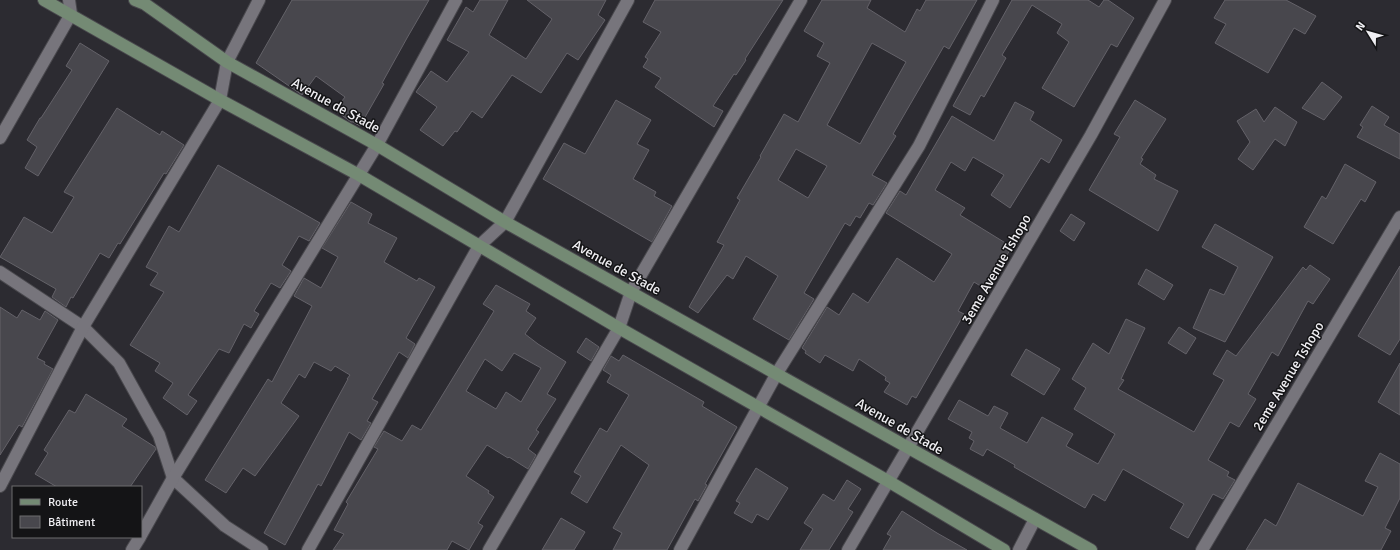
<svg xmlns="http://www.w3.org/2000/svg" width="1400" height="550" font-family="Signika,sans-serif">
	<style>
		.building { fill: #48474d; stroke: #646269; fill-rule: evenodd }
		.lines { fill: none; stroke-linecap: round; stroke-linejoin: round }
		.street-casing { stroke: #49484d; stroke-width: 14 }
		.secondary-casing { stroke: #49484d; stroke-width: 14 }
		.street { stroke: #77757c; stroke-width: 12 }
		.secondary { stroke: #748a74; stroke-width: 12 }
		.labels { text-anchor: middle; stroke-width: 3; stroke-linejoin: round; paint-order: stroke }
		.street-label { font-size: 14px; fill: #f0eff3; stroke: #141416 }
	</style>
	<rect width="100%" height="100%" fill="#2c2b31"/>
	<g class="building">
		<path d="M292,0h137l-22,38 -25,45 2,1 -24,42 -7,-4h-2l-16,-12 10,-13 -29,-21 -14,19 -46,-32z"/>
		<path d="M480,0h28l-19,35 37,24 26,-40 -25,-19h79l-8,15 7,5 -27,40 -11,-7 -26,40 -29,-18 -30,43 -10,-7 -15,21 -2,-1 -12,15 -23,-16 17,-23 -21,-15 15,-21 16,11 22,-30 -22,-12 19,-33 7,5z"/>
		<path d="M655,0h128l-38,59 1,1 -10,15 -2,-1 -21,32 10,5 -9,16 -59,-40 6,-9 -18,-11 5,-8 -3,-2 16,-25 -18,-10z"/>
		<path d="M822,0h49l-4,8 38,24 12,-23 3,2 6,-11h51l-28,49 -5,-3 -51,88 3,2 -24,39 15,8 -14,22 -4,-2 -9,15 -4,-2 -6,10 -5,-3 -41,70 10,6 -25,41 -36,-21 25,-43 -32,-20 -13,23 -6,-4 -29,38 -9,-6 35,-62 -7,-3 23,-42 -3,-2 24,-41 -1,-1 24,-42 14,8 32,-59 -13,-7 7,-13 -20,-12zM872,43l34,19 -46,82 -33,-19zM796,149l31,17 -19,32 -30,-18z"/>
		<path d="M1012,0h76l11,7 5,-7h4l26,18 -17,29 -6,-3 -37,63 -32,-19 27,-46 -12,-9 5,-9 -30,-19 -30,50 4,3 -22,39 -3,-2 -11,20 -17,-9z"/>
		<path d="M1225,0h61l30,16 -11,18 -11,-6 -26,45 -53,-30 11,-19 -12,-6z"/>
		<path d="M80,43l29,18 -71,115 -13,-8 12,-21 -10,-7 13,-22h1l31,-48 -6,-4z"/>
		<path d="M1322,82l20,15 -18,23 -22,-12z"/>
		<path d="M616,100l35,20 -14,24 12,6 -16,29 23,13 -2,4 18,10 -20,36 -109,-63 21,-36 21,11z"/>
		<path d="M1135,100l31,19 -25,39 2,1 -3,5 16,11 -2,4 24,12 -20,40 -69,-41 31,-53 -6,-3z"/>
		<path d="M1015,102l19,10 -4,8 32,20 -13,23 -8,-5 -31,50 -19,-13 13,-20 -31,-18 -8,14 -14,-9 -16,28 30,18 -5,7 52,32 -18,28 2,1 -9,14 -13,-8 -16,29 6,3 -48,84 -4,-2 -5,9 -23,-13 6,-9 -5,-3 1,-3 -27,-18 -6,12 -28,-16 -5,8 -15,-10 1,-2 -4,-3 25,-41 12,8 14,-22 15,10 29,-45 37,24 18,-28 -66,-41 14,-22 6,4 46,-79 42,25z"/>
		<path d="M1372,106l17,11 -5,8 16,9v25l-43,-22 6,-10 -3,-2z"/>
		<path d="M1275,107l22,15 -12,24 -10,-7 -22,31 -15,-11 12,-17 -13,-21 19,-12 8,13z"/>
		<path d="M117,108l43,27 2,-4 22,14 -18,29 -2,-1 -44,71 -2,-1 -9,15 -9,-5 -27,45 -2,-1 -5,10 -14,-10 4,-8 -56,-32 24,-40 28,16 22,-36 -10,-5z"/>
		<path d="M1345,164l31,18 -11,20 -4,-3 -28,45 -29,-17 18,-31 4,3z"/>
		<path d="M218,165l102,58 -11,18 -10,-5 -17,29 9,6 -11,17 -9,-5 -17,28 5,3 -8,14 -7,-4 -15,29 -10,-4 -31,46 9,6 -10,14 -24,-17 10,-15 -18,-12 5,-8 -30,-18 34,-53 -14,-7 8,-12 -12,-6 23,-41 10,6z"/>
		<path d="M351,202l21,12 -4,9 29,15 -13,24 33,19 2,-3 16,9 -29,51 9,6 -7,14 -9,-6 -27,47 6,3 -11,19 4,2 -10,17 -12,-8 -28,54 -3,-2 -33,61 -21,-12 84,-154h-1l3,-4 -15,-9 -4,5 -17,-9 -9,16 -6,-4 -18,29 18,13 -44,60 -12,-8 -17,25 -21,-13 63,-101 4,3 40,-76 -18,-10 10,-18 17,10 17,-31 -16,-9z"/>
		<path d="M1071,214l14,9 -11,18 -14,-10z"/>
		<path d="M1215,224l58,33 -48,85 -32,-14 17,-39 14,6 14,-28 -36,-20z"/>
		<path d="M1310,265l20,14 -17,25 -5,-3 -30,55 -6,-4 -24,42 8,5 -17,28 -9,-5 -22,38 21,12 -2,4 8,4 -12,19 -10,-5 -25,44 -18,-10 14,-24 -61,-35 -18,32 -12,-7 -8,14 -71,-41 1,-2 -28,-16 -4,7 -13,-7 4,-8 -5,-3 3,-6 -24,-13 11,-19 29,16 6,-10 14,7 -8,15 27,15 15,-26 31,17 -7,12 32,18 17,-30 -41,-25 12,-21 -14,-9 21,-36 16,11 17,-35 19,9 -24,51 3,1 -6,9 76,43 30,-52 -11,-6 14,-24 9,6 67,-89 3,3z"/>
		<path d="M1400,266v73l-10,16 -32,-19z"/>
		<path d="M1146,269l27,16 -9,15 -26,-16z"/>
		<path d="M496,285l34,19 -4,7 10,7 -11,16 13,10 28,18 -19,32 9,5 -20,31 3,2 -11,17 8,6 -8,14 -19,-12 -1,1 -21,-13 -21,31 23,15 -1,2 6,4 -16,26 5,3 -14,24 -17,-9 -5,9h-114l11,-16 -10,-4 14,-26 -2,-2 32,-53 -4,-2 10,-16 18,10 10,-16 9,5 73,-119 -11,-7zM514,353l27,15 -20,34 -15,-10 -10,17 -30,-18 19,-32 17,12z"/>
		<path d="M0,307l17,11 5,-8 18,10 5,-9 13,9 -21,38 8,4 -1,2 9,5 -31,58 -3,-2 -19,30z"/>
		<path d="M1179,327l17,11 -10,16 -18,-11z"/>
		<path d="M586,338l13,9 -8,14 -14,-9z"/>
		<path d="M1026,349l34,20 -16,26 -33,-20z"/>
		<path d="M623,355l81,47 -2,4 35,21 -32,57 2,1 -9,16 -3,-2 -28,51h-54l9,-17 -9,-5 36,-63 -28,-20 -34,58 -16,-10 10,-17 -7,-4 26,-44 7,4 22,-37 -22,-13 4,-7 -8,-5 8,-14 8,5z"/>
		<path d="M1400,363v52l-22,-13z"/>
		<path d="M86,394l41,25 -5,7 33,21 1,2 -26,38h-73l-22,-13 13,-21 -4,-3 25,-40 6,3z"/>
		<path d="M1380,453l20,11v34l-15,30 6,3 -10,19h-135l19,-31 11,7 22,-43 65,33 15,-29 -13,-6z"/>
		<path d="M756,468l32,20 -20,32 -11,-6 -5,9 -18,-10 6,-10 -4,-2z"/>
		<path d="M847,480l14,9 -13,20 5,3 -24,38h-29l13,-21 -9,-6 19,-29 11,7z"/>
		<path d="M902,511l35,22 30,17h-84l8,-14 -4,-2z"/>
		<path d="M561,518l24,14 -11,18h-32z"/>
	</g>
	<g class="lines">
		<defs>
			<g id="street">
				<path d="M0,138l71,-124 -2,-14"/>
				<path d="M0,272l83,55 36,36 40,72 14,43 52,48 37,24"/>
				<path d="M0,486l83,-159 137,-227 7,-38 32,-62"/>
				<path d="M141,535l32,-57 204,-333 79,-145"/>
				<path d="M132,550l8,-13"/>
				<path d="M308,550l171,-304 26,-24 123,-222"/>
				<path d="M489,550l130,-222 12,-36 170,-292"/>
				<path d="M680,550l97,-177 142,-227 74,-146"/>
				<path d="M848,550l243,-415 74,-135"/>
				<path d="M1019,550l16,-31"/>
				<path d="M1202,550l198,-333"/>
			</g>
			<g id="secondary">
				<path d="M44,0l176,100 139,75 260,153 269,153 116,69"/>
				<path d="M135,0l10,4 82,58 150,83 128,77 586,328"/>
			</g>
		</defs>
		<use href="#street" class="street-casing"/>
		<use href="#secondary" class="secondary-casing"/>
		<use href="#street" class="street"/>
		<use href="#secondary" class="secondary"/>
	</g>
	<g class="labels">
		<g class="street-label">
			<text transform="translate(336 105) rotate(29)" y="5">Avenue de Stade</text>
			<text transform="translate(617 267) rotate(29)" y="5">Avenue de Stade</text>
			<text transform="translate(996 269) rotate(-60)" y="5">3eme Avenue Tshopo</text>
			<text transform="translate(1288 376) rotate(-59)" y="5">2eme Avenue Tshopo</text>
			<text transform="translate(900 426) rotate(30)" y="5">Avenue de Stade</text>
		</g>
	</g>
	<rect x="12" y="486" width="130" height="52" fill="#141416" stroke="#6c6c6e"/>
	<rect x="20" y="499" width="20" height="6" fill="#748a74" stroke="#6c6c6e"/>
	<text x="48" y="506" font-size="12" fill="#f0eff3">Route</text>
	<rect x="20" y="516" width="20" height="12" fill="#48474d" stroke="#6c6c6e"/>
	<text x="48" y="526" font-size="12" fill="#f0eff3">Bâtiment</text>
	<g transform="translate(1368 32) rotate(307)" stroke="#141416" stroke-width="3" paint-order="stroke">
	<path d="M0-3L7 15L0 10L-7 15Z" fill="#f0eff3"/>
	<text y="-6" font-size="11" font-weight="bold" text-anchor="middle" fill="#f0eff3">N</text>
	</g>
</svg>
